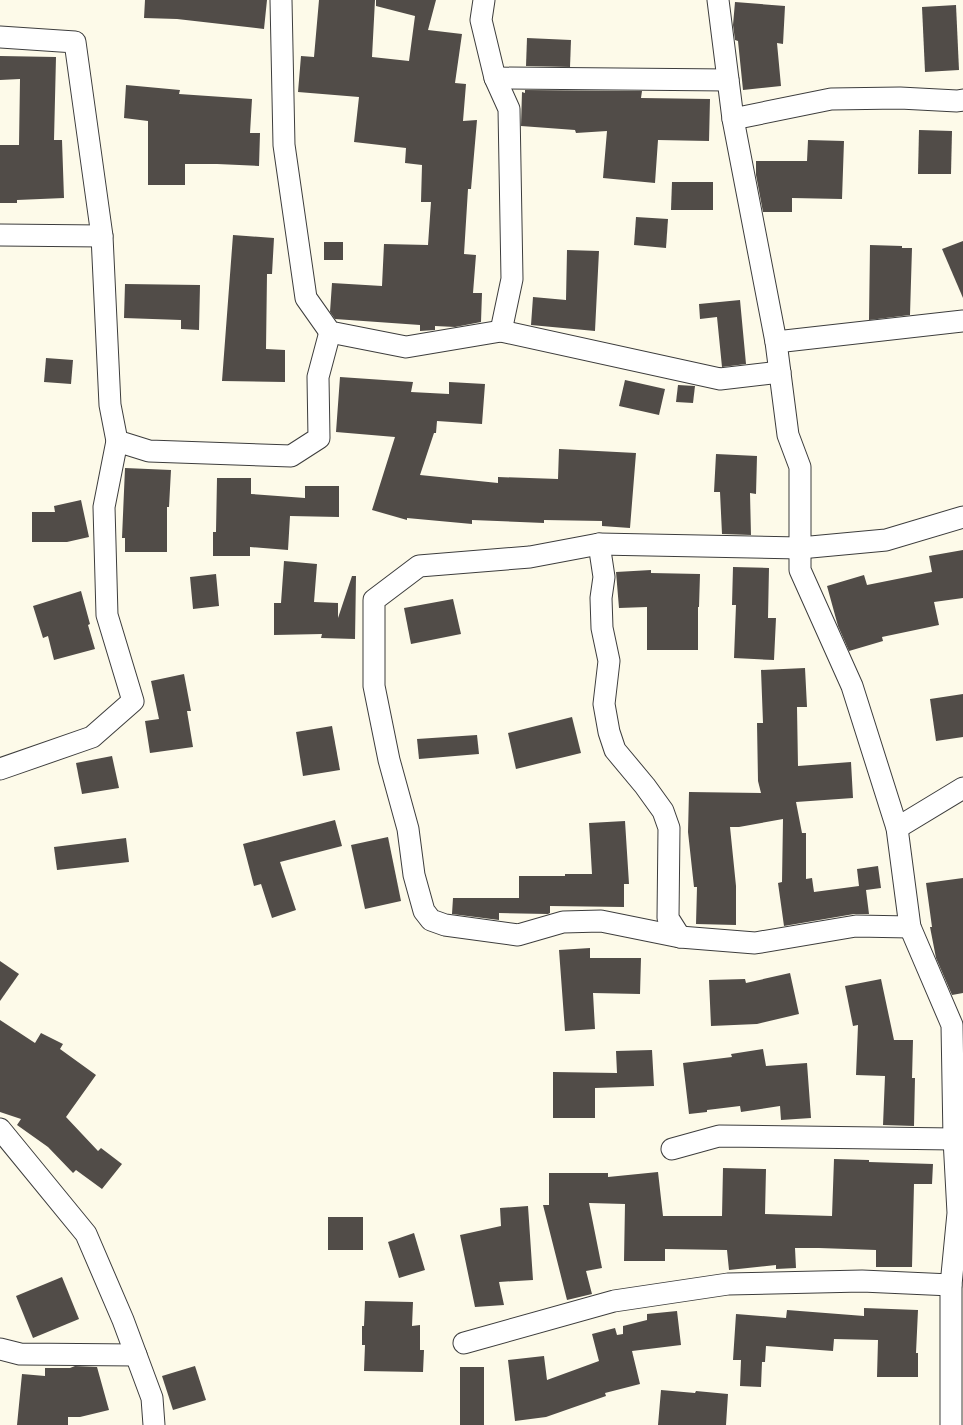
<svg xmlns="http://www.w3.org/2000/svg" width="963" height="1425" font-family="'Times New Roman',serif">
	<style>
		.building { fill: #514c48 }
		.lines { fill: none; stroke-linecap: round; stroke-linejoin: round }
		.minor-casing { stroke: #3d3d3d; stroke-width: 23 }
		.minor { stroke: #fff; stroke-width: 21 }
	</style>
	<rect width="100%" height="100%" fill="#fdfae9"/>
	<g class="building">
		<path d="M145,0h122l-3,29 -87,-10 -33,-1z"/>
		<path d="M319,0h56l-3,57 37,4 6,-45 -39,-10v-6h60l-8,30 34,4 -7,49 11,1 -3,37 14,-1 -6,69h-3l-4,65 12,1 -3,38h9l-1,29 -26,5 -20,-1v4l-15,1v-6l-85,-6 -5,-7 2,-29 50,3 2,-42 44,1 3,-43h-10l1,-37 -17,-2 1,-15 -52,-6 5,-45 -61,-5 3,-36 13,1z"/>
		<path d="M735,2l50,4 -2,38 -6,-1 4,43 -38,4 -5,-49 -3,-1 -2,-15z"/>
		<path d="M956,5l3,65 -34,2 -3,-65z"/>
		<path d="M527,38l44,2 -1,27 -44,-1z"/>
		<path d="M0,56l56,1 -2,83h8l2,58 -47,2v3h-17v-58h19l1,-66 -20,1z"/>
		<path d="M126,85l54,5 -1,4 73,5 -2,34h10l-1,33 -42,-2h-32v21h-37v-64l-24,-3z"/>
		<path d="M525,90l117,1 -1,7 69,1 -1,42 -51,-1 -3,43 -52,-5 4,-47 -31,2 -1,-3 -54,-4 1,-34 3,1z"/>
		<path d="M919,130l33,1 -1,43h-33z"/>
		<path d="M808,140l36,1 -2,58 -50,-1v14h-29l-7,-37v-14h51z"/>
		<path d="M672,182h41v28h-42z"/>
		<path d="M636,217l32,2 -2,29 -32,-3z"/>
		<path d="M233,235l41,3 -2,36h-5l-1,75 19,1v32l-63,-1z"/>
		<path d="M963,241v57l-21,-49z"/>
		<rect x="324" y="242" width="19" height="18"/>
		<path d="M870,245l32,1v2h10l-2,67 -41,5z"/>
		<path d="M567,250l32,1 -4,80 -64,-6 2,-28 33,3z"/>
		<path d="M125,284l75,1 -1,45 -18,-1v-9l-57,-2z"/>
		<path d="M740,300l6,64 -24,3 -5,-50 -17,2 -1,-15z"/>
		<path d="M46,358l27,2 -2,24 -27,-2z"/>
		<path d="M340,377l73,5 -2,10 38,2v-12l36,2 -3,40 -45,-3 -1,12h-2l-14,42 78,8v-6l60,2 1,-30 77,4 -6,75 -28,-2v-5l-58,-1v3l-72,-3v4l-65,-6v2l-35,-10 23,-73 -59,-5z"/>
		<path d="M625,380l40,9 -6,26 -40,-9z"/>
		<path d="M678,385l17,1 -2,17 -17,-1z"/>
		<path d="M716,454l41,2 -1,38 -6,-1 1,42 -29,-1 -2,-42h-6z"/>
		<path d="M125,468l46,2 -2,37h-2v45h-42v-14h-3z"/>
		<path d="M217,478h34v16l54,4v-12h34v31l-49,-1 -2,34 -38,-3v9h-37v-24h3z"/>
		<path d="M81,500l8,37 -22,5h-35v-30h23l-1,-6z"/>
		<path d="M963,550v48l-29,4 5,23 -57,12 1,4 -34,10 -11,-25 -11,-40 37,-11 3,10 65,-13 -3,-16z"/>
		<path d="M284,561l33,3 -3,38 24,1v15l14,-42h4l-1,63 -34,-1 1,-4 -48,1v-32h7z"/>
		<path d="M733,567l36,1 -1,50h8l-2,42 -40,-2 2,-53h-4z"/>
		<path d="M651,570v3l49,1 -1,33h-1v43h-51v-43l-28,1 -3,-36z"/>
		<path d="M216,574l3,32 -26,3 -3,-32z"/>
		<path d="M81,591l9,33 -2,1 7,24 -41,11 -6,-24 -5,2 -10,-32z"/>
		<path d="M453,599l8,35 -50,10 -7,-36z"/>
		<path d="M805,668l2,39h-10l1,59 53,-4 2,36 -57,4 6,31h4v46l6,-1 2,14 45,-6 -2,-17 21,-3 3,22 -15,2 3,24h-15l-70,12 -6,-43 4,-1 1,-63 -44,8h-9l6,59v39l-40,-1 1,-37h-3l-6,-55 1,-40 72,1 -3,-12 -1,-58h6l-2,-53z"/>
		<path d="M184,674l7,37h-4l6,36 -43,6 -5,-32 14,-2 -8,-38z"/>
		<path d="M963,694v43l-27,4 -6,-42z"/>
		<path d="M572,717l9,36 -65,16 -8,-36z"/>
		<path d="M332,726l8,44 -37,6 -7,-44z"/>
		<path d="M477,735l2,19 -60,5 -2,-20z"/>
		<path d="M112,756l7,32 -37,6 -6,-31z"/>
		<path d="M335,820l7,26 -62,16 16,48 -24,8 -11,-34 -7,2 -11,-42z"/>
		<path d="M625,821l4,63h-5v23l-74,-1v7l-2,1 -49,-1v7l-47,-6 1,-16h66v-22h46v-2h27l-3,-51z"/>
		<path d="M388,837l13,64 -36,8 -14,-64z"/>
		<path d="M126,838l3,24 -72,8 -3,-23z"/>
		<path d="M963,878v115l-11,2 -16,-37 -6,-31h2l-6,-44z"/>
		<path d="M590,948v10h51l-1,36 -47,-1 2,36 -30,2 -6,-81z"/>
		<path d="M0,961l19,13 -19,27z"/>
		<path d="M790,973l9,41 -42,10 -46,2 -2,-46 36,-1 1,4z"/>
		<path d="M881,979l13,61h19l-1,38h3l-1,48 -31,-1 2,-49 -29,-1 2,-50 -5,1 -8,-40z"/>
		<path d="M0,1020l35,23 6,-10 22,11 -3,5 36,26 -30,42 32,34 3,-3 21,16 -20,25 -26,-19 -3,3 -25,-26 -31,-22 4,-6 -21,-7z"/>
		<path d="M763,1049l3,17 41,-3 4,55 -30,2 -1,-14 -39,6 -1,-6 -33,4v2l-18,2 -6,-51 49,-6 -1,-3z"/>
		<path d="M652,1050l2,36 -59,2v30h-42v-46l64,1 -1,-22z"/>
		<path d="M834,1159l35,1v2l64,2 -1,20h-18l-2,83h-36v-17l-57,-2h-24l1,20 -20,1v-4l-47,5 -2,-20 -62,-1v12h-41l1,-57 -36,-1 13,65 -16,3 6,23 -25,6 -24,-95h6v-32h59v4l50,-5 5,44h59l1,-48 43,1 -1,45 67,2z"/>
		<path d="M528,1206l5,74 -34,2 5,23 -29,2 -15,-72 41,-9 -1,-18z"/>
		<rect x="328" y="1217" width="35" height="33"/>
		<path d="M414,1233l11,37 -26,8 -11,-36z"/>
		<path d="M62,1277l17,42 -46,19 -17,-42z"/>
		<path d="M365,1301l48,1 -1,24 8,-1v25h4l-1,22 -59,-1 1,-26h-3v-19h2z"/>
		<path d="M864,1308l54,2 -2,43h2v24h-41l1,-37 -44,-1 -1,12 -67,-5 -1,16h-3l-1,25 -21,-1 1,-26h-8l3,-46 50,4 1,-8 77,6z"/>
		<path d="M677,1311l4,34 -49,6 8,33 -35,9 1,3 -60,21 -31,4 -7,-61 36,-4 3,24 52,-19 -7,-27 23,-6 2,7 6,-1v-8l24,-6v-6z"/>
		<path d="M75,1366l22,1 12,43 -29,7h-12v8h-51l5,-51 23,2v-8h25z"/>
		<path d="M195,1366l11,34 -33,10 -11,-34z"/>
		<rect x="460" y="1367" width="24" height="58"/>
		<path d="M661,1390l34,3 1,-2 32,3 -2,31h-68z"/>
	</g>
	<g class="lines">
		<defs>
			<g id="minor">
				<path d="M281,0l3,145 22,153 24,34 76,15 95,-16 219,48 60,-7"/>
				<path d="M484,0l-3,20 14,58 14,31 3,170 -11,52"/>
				<path d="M718,0l15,119 43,223 12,93 12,32v103l52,116 45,142 13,99 42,98 2,114 4,74 -7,72v140"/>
				<path d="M0,37l75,5 27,194 8,169 7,36 32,10 142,5 28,-18 -1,-61 12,-45"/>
				<path d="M495,78l233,2"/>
				<path d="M733,119l98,-20 69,-1 57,3 6,-1"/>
				<path d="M0,235l102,1"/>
				<path d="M776,342l187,-21"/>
				<path d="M599,544l5,33 -3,21 1,30 7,33 -5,43 5,28 6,18 30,36 18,25 6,17 -1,90 12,19"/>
				<path d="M0,769l92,-32 41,-36 -26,-86 -3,-108 13,-66"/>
				<path d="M897,828l66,-40"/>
				<path d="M910,927l-54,-1 -101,17 -75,-6 -79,-16 -38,1 -45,13 -73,-10 -14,-5 -7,-9 -10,-36 -6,-46 -19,-69 -15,-74v-86l45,-34 111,-9 69,-13 201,4 86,-8 77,-23"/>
				<path d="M0,1129l86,105 37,86 29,78 2,27"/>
				<path d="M672,1149l47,-13 235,3"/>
				<path d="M464,1343l150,-42 114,-17 134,-3 89,4"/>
				<path d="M0,1349l20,5 116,1"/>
			</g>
		</defs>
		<use href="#minor" class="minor-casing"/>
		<use href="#minor" class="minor"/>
	</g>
</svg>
